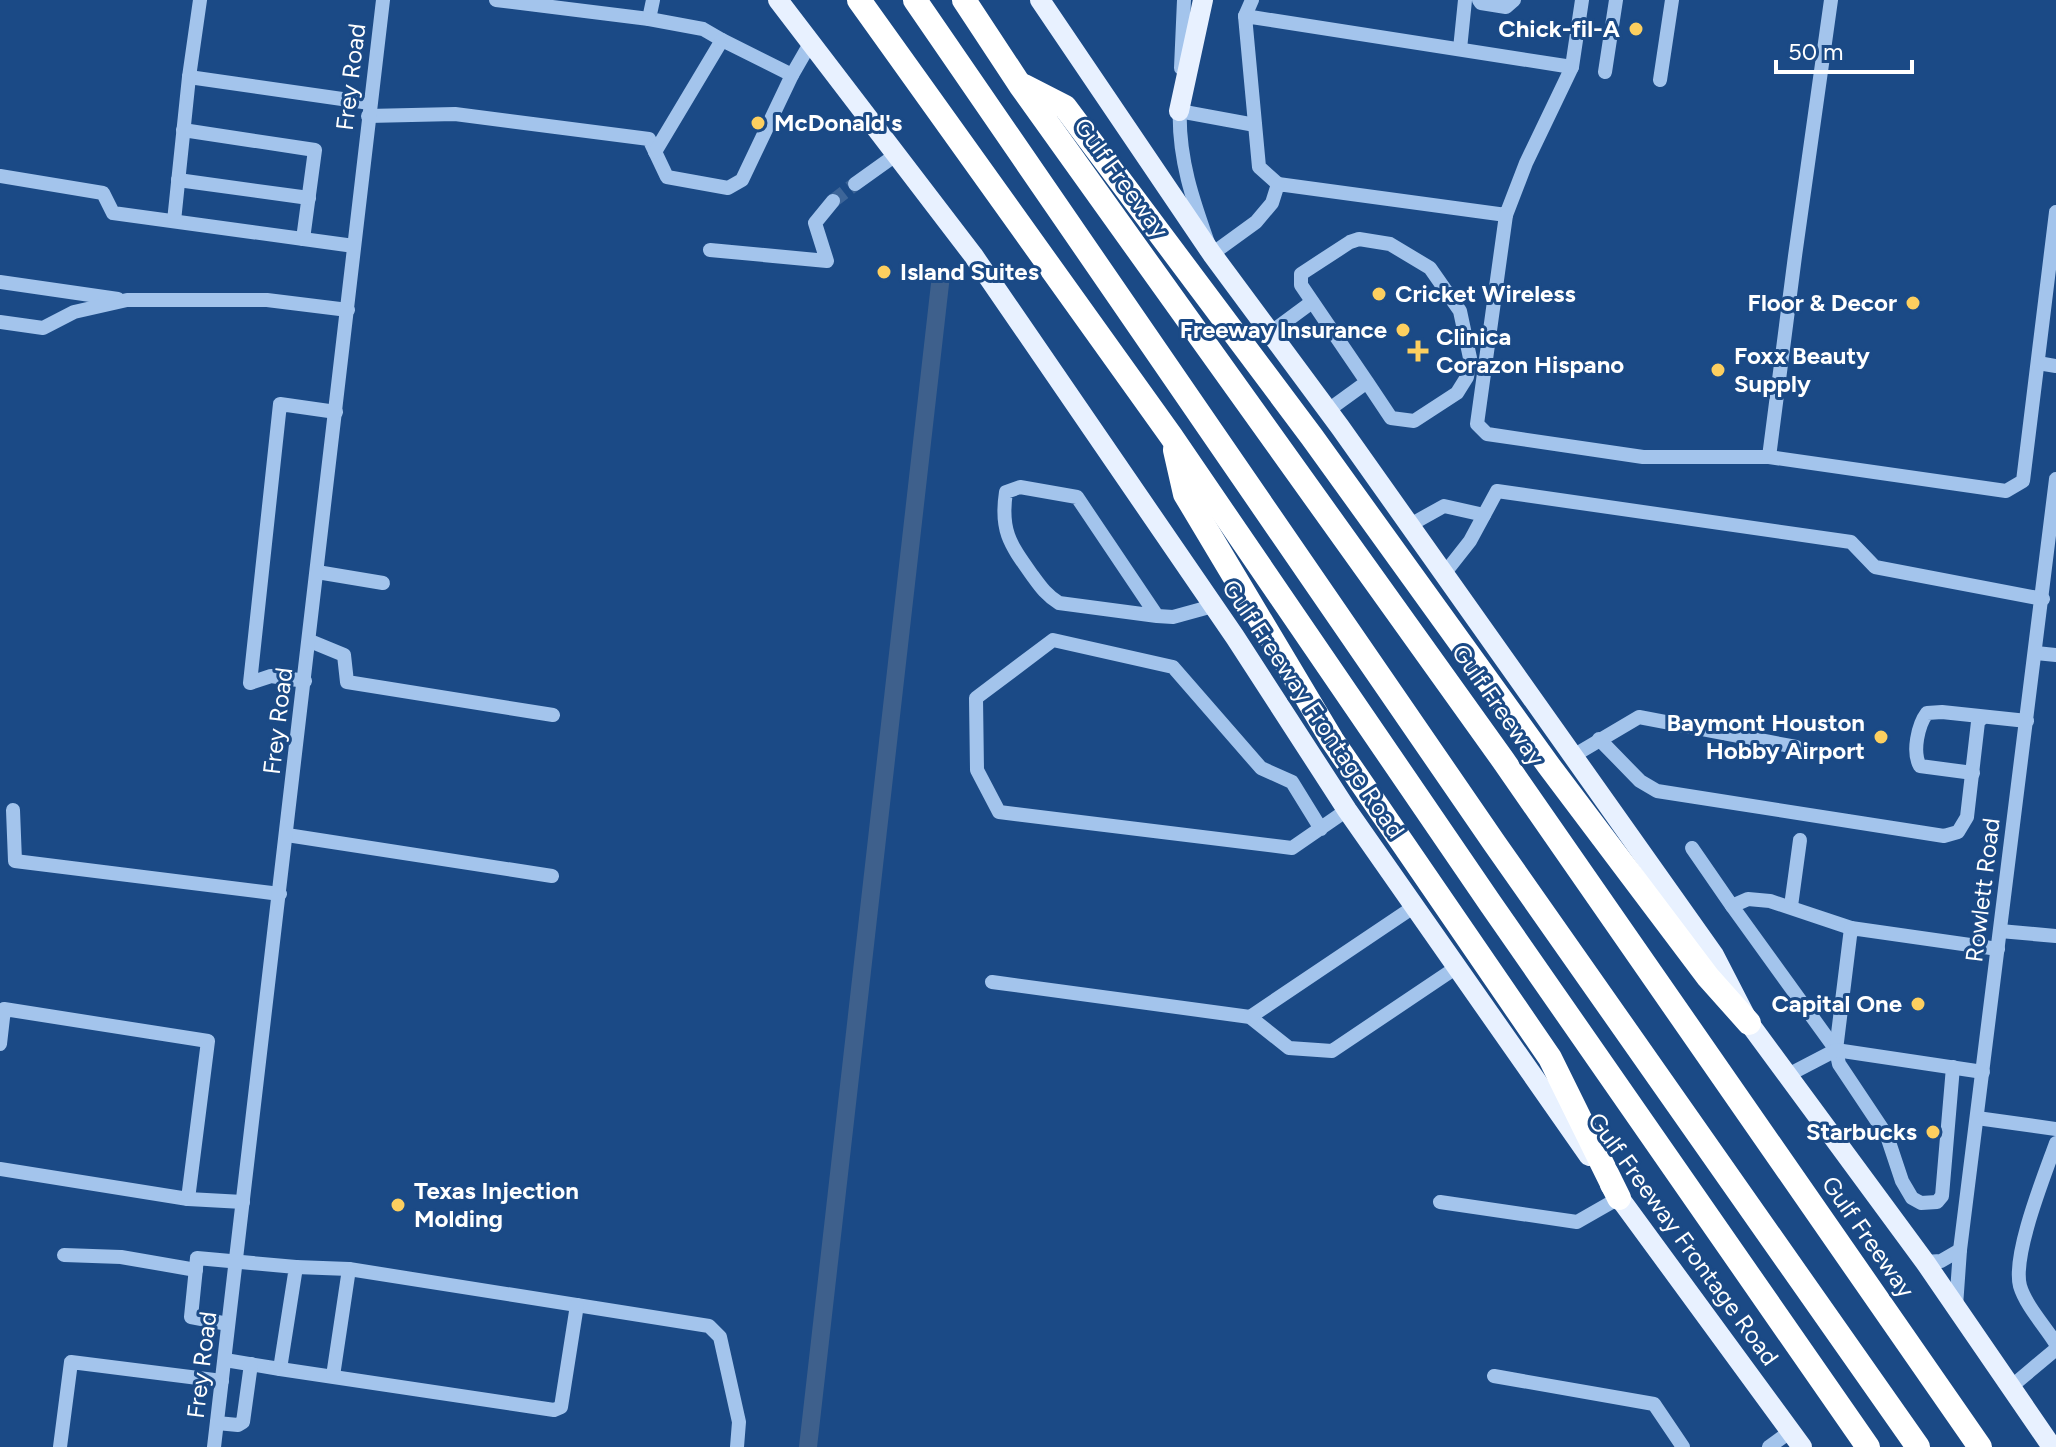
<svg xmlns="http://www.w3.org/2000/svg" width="2056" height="1447" font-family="Figtree,sans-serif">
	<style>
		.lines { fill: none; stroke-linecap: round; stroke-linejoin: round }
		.canal { stroke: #3e608c; stroke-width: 18 }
		.minor-tunnel { stroke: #3d6598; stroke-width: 14; stroke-dasharray: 14 7; stroke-linecap: butt }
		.minor { stroke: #a3c4ec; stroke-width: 14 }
		.major { stroke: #e8f1ff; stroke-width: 20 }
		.highway { stroke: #fff; stroke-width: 24 }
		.poi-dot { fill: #fdcf5f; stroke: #1b4a86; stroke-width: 3 }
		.labels { text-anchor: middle; stroke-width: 6; stroke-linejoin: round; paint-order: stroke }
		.poi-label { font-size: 24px; font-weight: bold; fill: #fff; stroke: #1b4a86; text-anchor: end }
		.street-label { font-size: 24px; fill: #fff; stroke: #1b4a86 }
	</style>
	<rect width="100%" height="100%" fill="#1b4a86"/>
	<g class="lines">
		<path class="canal" d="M808,1447l133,-1172"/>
		<path class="minor-tunnel" d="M833,201l22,-17"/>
		<g class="minor">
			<path d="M200,0l-11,77 181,26"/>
			<path d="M496,0l153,19 4,-19"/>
			<path d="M1479,0l2,3 25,4 8,-7"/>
			<path d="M1245,16l7,-16"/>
			<path d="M649,19l54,10 19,11"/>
			<path d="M1460,49l5,-49"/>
			<path d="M1181,68l3,-68"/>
			<path d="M1605,72l11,-72"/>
			<path d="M1660,80l12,-80"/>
			<path d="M1180,104c-3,54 14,100 32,150l44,-32 16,-19 6,-19 228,31 20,-52 46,-96 10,-67"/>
			<path d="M1179,111l76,14"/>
			<path d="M368,116l87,-2 194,25 18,38 61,11 14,-8 50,-105 19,-33"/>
			<path d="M183,130l132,20 -12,89"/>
			<path d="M655,152l67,-112 70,35"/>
			<path d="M0,176l103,17 10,20 241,33"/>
			<path d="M178,180l131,18"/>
			<path d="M855,184l42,-30"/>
			<path d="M1278,184l-19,-17 -14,-151 327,51"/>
			<path d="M1506,215l-29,209 10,10 156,23h126l237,34 17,-10 33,-269"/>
			<path d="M174,221l15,-144"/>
			<path d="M710,250l117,11 -12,-38 18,-22"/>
			<path d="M0,282l118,17"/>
			<path d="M0,322l43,6 31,-16 53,-12h140l81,10"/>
			<path d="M1270,333l42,-31"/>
			<path d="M2038,363l18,3"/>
			<path d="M1327,411l40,-29 24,36 23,3 43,-28 10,-16 3,-19 -10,-47 -30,-43 -40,-24 -31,-5 -9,3 -49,32v11l66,97"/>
			<path d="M1769,457l26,-201 36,-256"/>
			<path d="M1410,525l34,-19 40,9"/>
			<path d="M317,572l66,11"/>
			<path d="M1444,574l26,-33 27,-50 354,51 24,25 168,32"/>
			<path d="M1157,616l-80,-119 -57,-10 -14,5c-6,39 4,52 26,83 8,11 14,20 27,28l98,13 16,1 40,-11"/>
			<path d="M310,641l34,14 3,27 206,33"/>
			<path d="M2036,653l20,2"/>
			<path d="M305,681l-34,-5 -21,7 30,-279 56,8"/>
			<path d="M1599,739l41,42 17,10 287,45 14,-4 9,-15 11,-95 4,-4"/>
			<path d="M1573,756l66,-39 157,30"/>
			<path d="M1973,773l-53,-7c-8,-14 -2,-41 7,-53l15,-1 85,9"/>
			<path d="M13,810l2,51 265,33"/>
			<path d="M1321,829l-29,-47 -31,-14 -88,-101 -120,-27 -77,58 1,72 22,42 293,36 55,-38"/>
			<path d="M287,835l265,41"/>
			<path d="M1692,848l40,58"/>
			<path d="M1791,906l9,-66"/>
			<path d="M2000,931l56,5"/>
			<path d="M992,982l258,35 39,31 43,3 125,-84"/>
			<path d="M1250,1017l165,-111"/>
			<path d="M0,1044l4,-35 204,32 -20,158 -188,-30"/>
			<path d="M1836,1050l-104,-144 16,-7 22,2 81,27"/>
			<path d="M1953,1067l-11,129 -5,6 -16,1 -9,-5 -10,-17 -15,-45 -48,-72 -3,-14 15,-122 147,21"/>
			<path d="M1788,1075l48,-25 147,22"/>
			<path d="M1977,1118l79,11"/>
			<path d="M2056,1143c-11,31 -44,112 -36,143 6,20 25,40 36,58"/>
			<path d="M188,1199l55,3"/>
			<path d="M1440,1202l137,20 42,-24"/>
			<path d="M64,1255l57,2 75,13"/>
			<path d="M1925,1262l16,-1 19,-11"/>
			<path d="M296,1267l53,2 360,57 11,11 19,85 -2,25"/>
			<path d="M1956,1306l4,-56 96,-771"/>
			<path d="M225,1360l55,9 16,-102 -99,-9 -6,59 37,7"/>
			<path d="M280,1369l274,41 7,-3 16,-102"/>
			<path d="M333,1376l16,-107"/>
			<path d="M1494,1376l160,28 29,43"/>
			<path d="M2012,1386l44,-37"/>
			<path d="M217,1423l21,2 5,-3 8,-58"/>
			<path d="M60,1447l11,-85 151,19"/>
			<path d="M214,1447l169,-1447"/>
			<path d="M1769,1447l22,-16"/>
		</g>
		<g class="major">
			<path d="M778,0l195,255 262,382 112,173 242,346"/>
			<path d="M1040,0l172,254 128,173 374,528 35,68 176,239 127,185"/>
			<path d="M1179,111l24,-111"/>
			<path d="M1610,1185l192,262"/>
		</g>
		<g class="highway">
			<path d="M859,0l312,436 319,467 378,544"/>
			<path d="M915,0l580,844 423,603"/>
			<path d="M964,0l56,85 483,675 477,687"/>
			<path d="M1024,86l41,21 247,330 237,329 159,211 41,46"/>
			<path d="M1175,450l10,44 147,246 218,318 69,140"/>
		</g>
	</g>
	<g class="poi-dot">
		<circle cx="1636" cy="29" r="8"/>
		<circle cx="758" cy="123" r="8"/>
		<circle cx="884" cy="272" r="8"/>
		<circle cx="1379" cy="294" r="8"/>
		<circle cx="1913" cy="303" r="8"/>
		<circle cx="1403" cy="330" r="8"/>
		<path d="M1414 339h8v8h8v8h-8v8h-8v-8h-8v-8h8z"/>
		<circle cx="1718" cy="370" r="8"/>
		<circle cx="1881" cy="737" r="8"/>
		<circle cx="1918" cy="1004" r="8"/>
		<circle cx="1933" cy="1132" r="8"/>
		<circle cx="398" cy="1205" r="8"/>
	</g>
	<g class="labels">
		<g class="poi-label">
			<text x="1620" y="37">Chick-fil-A</text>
			<text x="774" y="131" text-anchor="start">McDonald's</text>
			<text x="900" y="280" text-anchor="start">Island Suites</text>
			<text x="1395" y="302" text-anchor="start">Cricket Wireless</text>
			<text x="1897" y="311">Floor &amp; Decor</text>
			<text x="1387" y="338">Freeway Insurance</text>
			<text x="1436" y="345" text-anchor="start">Clinica<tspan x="1436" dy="28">Corazon Hispano</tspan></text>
			<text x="1734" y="364" text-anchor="start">Foxx Beauty<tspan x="1734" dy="28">Supply</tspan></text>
			<text x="1865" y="731">Baymont Houston<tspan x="1865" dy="28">Hobby Airport</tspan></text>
			<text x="1902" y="1012">Capital One</text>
			<text x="1917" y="1140">Starbucks</text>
			<text x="414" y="1199" text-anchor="start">Texas Injection<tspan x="414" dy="28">Molding</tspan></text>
		</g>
		<g class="street-label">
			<text transform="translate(351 77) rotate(-83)" y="8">Frey Road</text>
			<text transform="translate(1121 178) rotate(54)" y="8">Gulf Freeway</text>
			<text transform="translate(1498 705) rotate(55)" y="8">Gulf Freeway</text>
			<text transform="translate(1313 709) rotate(56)" y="8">Gulf Freeway Frontage Road</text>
			<text transform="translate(278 721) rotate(-83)" y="8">Frey Road</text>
			<text transform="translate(1983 890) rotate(-83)" y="8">Rowlett Road</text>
			<text transform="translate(1868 1237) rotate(55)" y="8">Gulf Freeway</text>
			<text transform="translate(1683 1239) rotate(54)" y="8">Gulf Freeway Frontage Road</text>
			<text transform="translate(202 1365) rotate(-83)" y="8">Frey Road</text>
		</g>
	</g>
	<path d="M1776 60v12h136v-12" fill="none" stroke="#ffffff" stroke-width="4"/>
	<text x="1788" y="60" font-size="24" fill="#ffffff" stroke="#1b4a86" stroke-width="6" paint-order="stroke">50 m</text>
</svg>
